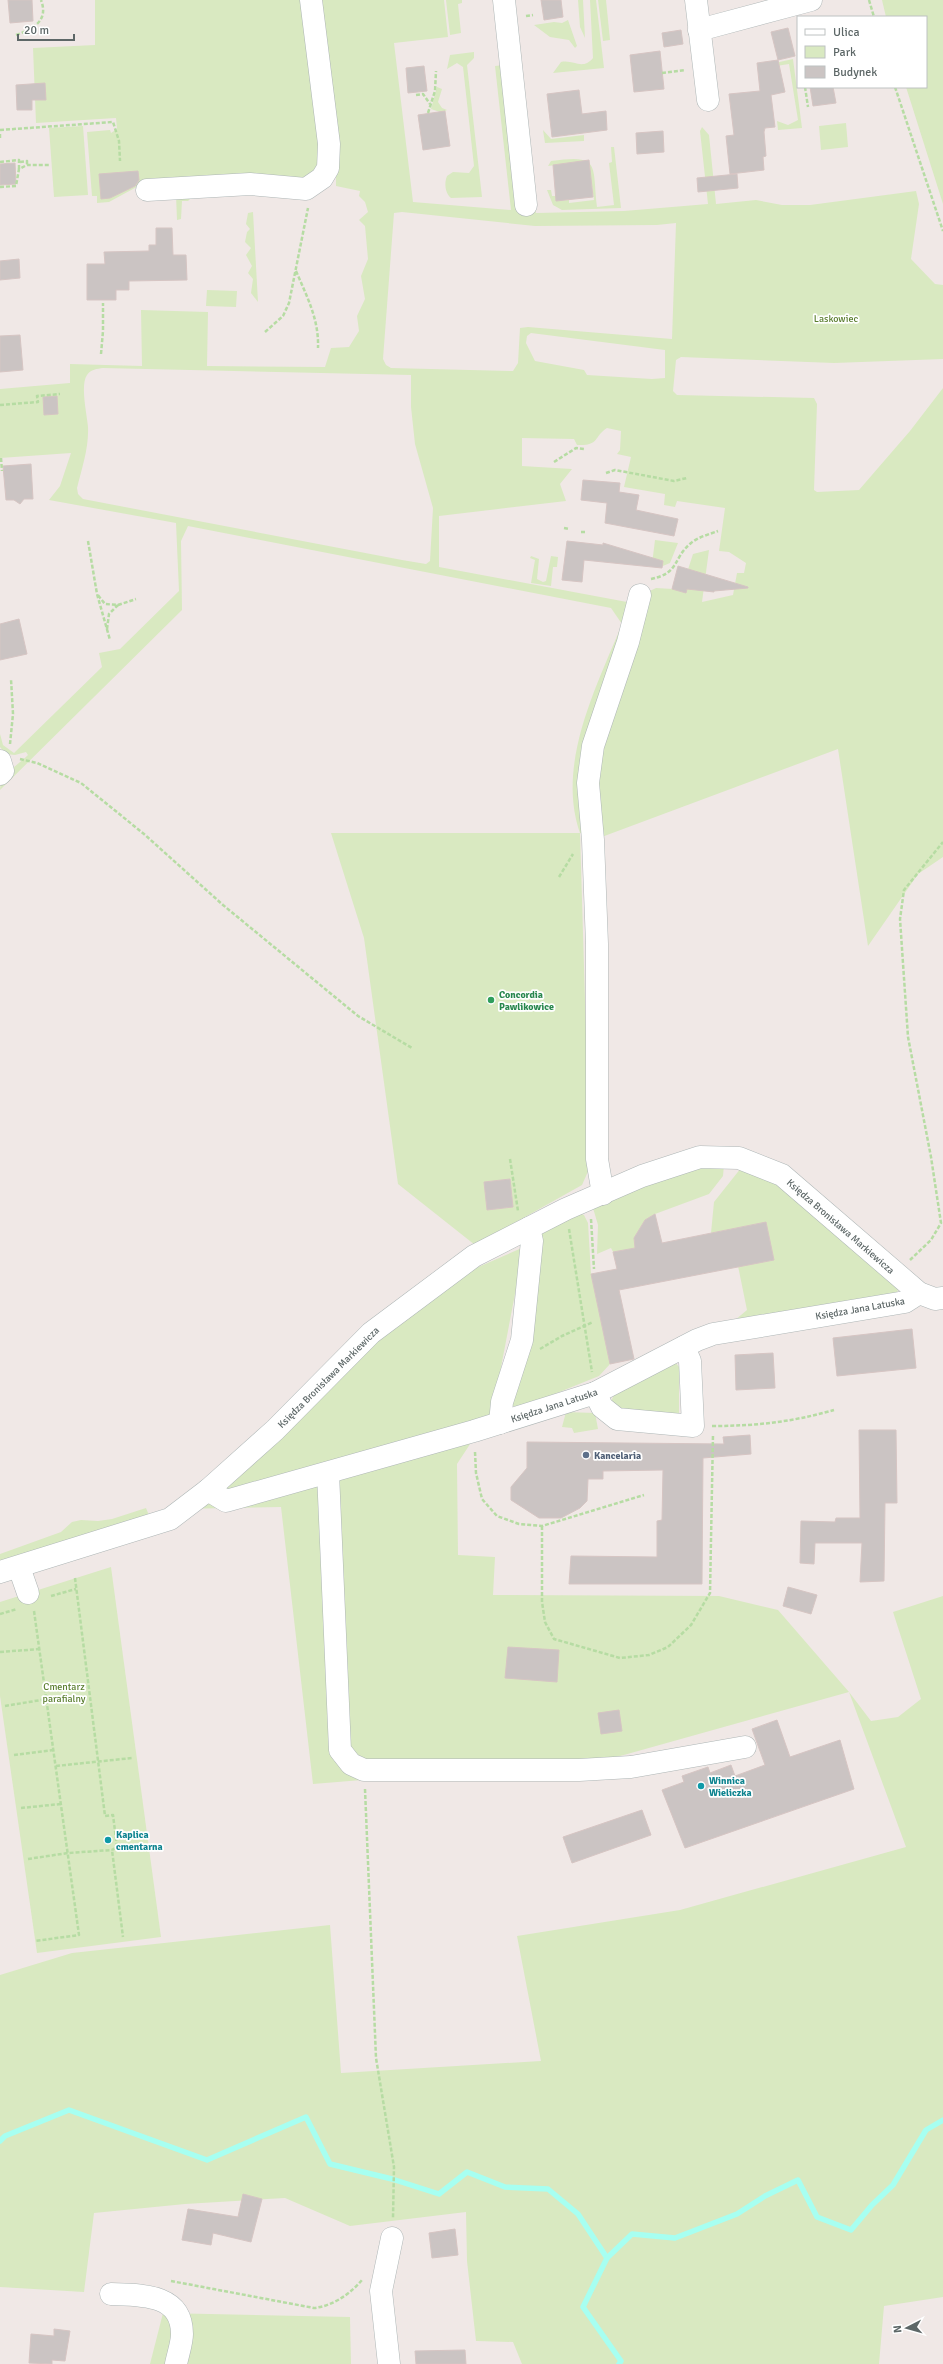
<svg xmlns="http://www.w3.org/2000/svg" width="943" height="2364" font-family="Signika,sans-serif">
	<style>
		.green { fill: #d9e9c1; fill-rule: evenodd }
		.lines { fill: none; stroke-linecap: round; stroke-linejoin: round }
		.stream { stroke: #a7fff1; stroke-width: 5.5 }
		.building { fill: #cbc4c3; stroke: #d6c5c3 }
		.minor-casing { stroke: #aeb6b6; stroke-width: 23 }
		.path { stroke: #b6dca3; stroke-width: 2.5; stroke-dasharray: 4 2; stroke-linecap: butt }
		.minor { stroke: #fff; stroke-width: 22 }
		.leisure-dot { fill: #2e9e5b; stroke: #fff; stroke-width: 1.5 }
		.service-dot { fill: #5c6f8a; stroke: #fff; stroke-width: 1.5 }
		.culture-dot { fill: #0f9aa8; stroke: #fff; stroke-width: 1.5 }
		.labels { text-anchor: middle; stroke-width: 3.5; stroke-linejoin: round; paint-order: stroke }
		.park-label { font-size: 10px; fill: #597d2e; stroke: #fff }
		.leisure-label { font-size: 10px; font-weight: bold; fill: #27864d; stroke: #fff; text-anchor: start }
		.street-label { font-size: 10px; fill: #5d6767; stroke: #fff }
		.service-label { font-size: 10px; font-weight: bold; fill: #4e5e75; stroke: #fff; text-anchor: start }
		.culture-label { font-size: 10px; font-weight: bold; fill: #0d838f; stroke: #fff; text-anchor: start }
	</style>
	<rect width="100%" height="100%" fill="#f0e8e6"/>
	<g class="green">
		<path d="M95,0h209l20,157 -14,22 -166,4 -35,19 -12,1v-7h-5l-5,-64 23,-2 1,3 6,-4 -1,-11 -80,5 -3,-75 62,-3z"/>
		<path d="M317,0h127l4,37 -54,6 19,159 98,8 -16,-144 9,-1 32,148 88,-2 84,-7 -8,-73 2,-4 7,8 7,69 40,-4 26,5h28l106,-14 3,13 -8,55 24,25 8,1v74l-109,4 -153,-6 -5,3 -3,31 4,4 137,3 3,6 -3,86 3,2 42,-2 51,-59 33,-43v469l-25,17 -50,72 -30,-197 -239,89 -19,-5 10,334 -8,18 -107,60 -77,-61 -34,-246 -33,-105h249c-24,-69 16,-145 42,-209l-11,-16 -423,-82 -7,15 1,69 -182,180c0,-15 18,-25 28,-35l-2,-3 -11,3 -9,-1 -6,-7v-13l3,11 11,8 88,-86 -3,-14 21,-4 59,-58 -3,-68 -127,-23 11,-14 11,-33 -71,5v-69l70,-6v-19l72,2 -1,-56 67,2 -1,54 118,1 6,-19 18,-1 10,-16 -2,-15 8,-17 -4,-23 7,-17 -3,-33 -6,-6 9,-8 -3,-10 -6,-6 1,-5 -24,-5v-28zM402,212l133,14 122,-1 19,-2 -4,116 -144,-12 -8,1 -2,35 -5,8 -122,-3 -5,-3 -3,-6 11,-146zM531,333l134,17v28l-13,1 -65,-4 -3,-5 -49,-9 -9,-18 1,-7zM103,368l308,7v32l4,37 18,64 -3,53 -4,3 -24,-4 -319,-61 -5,-5 -1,-6c5,-20 12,-41 11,-61 -1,-12 -8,-42 -1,-52 4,-6 10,-6 16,-7zM607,428l14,3 -1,19 -3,4 14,3 -7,30 41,7 -1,11 11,2 2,-6 48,7 -6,43 10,1 17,11 -2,10h-7l-4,22 -31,7 7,-52 -16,4 -9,28 -11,7 -17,-1 -29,14 -188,-35v-51l127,-15 -6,-17 12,-15 -50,-3v-28l52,1 3,6c23,1 16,-8 30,-17zM510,1179l3,28 -26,3 -3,-28z"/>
		<path d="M446,0h16v3l-4,1 3,29 -11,2z"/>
		<path d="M578,0h5l2,38 -5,-11z"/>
		<path d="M590,0h6l8,68 -51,5 8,-11c13,-3 21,9 32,-4z"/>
		<path d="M598,0h8l4,40 -7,1z"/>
		<path d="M882,0h61v204l-37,-117h20v-70h-40z"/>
		<path d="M568,20l9,26 -2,2 -6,-8 -19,-3 -16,-12 20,-3 8,1z"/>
		<path d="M474,52v6l-7,7 15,132 -31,1c-6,-5 -7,-15 -4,-22l6,-4 16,1 5,-7 -11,-99 -6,-4 -10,6 3,-14z"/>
		<path d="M793,59l9,69 -24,2 -1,-9 11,4 10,-5 -9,-56 -13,2 -1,-3z"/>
		<path d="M437,87l5,2 -4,13 4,6 5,2 -2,1 -5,1 -9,-3z"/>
		<path d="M846,123l2,24 -27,3 -2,-24z"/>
		<path d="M83,126l5,69 -34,2 -5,-69z"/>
		<path d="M543,130l8,9 33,-4v6l-39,2z"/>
		<path d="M611,147h3l7,61 -59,2 -9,-5 -6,-15h4l1,6h4v5l13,-1v3l25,-3 -3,-20h-5l-8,-18 -30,4 3,-5c50,-7 41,3 46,46l17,-2 -5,-42 3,-1z"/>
		<path d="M195,194l-7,7h-6l-1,18 -4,1 -1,-25z"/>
		<path d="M253,212l5,90 -7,-9 2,-14 -5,-6 4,-7 -6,-11 5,-7 -6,-6 2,-10 3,-3 -4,-5 2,-11z"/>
		<path d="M207,290l30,1 -1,16 -30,-1z"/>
		<path d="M655,540l23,3 -8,20 -12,5 -6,-4z"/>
		<path d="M531,556l8,3 -2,20 6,3 3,-1 5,-25 7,1 -1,10h-4l-2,19 -20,-3 4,-23 -5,-2z"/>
		<path d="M711,1163l13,2 -1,11 -14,18 -54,20 -10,6 -11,18 1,10 -22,4 -2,-4 -14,6 1,-29 -5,-17 59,-28z"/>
		<path d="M741,1168l47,21 108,94 2,7 -2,4 -161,26 12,-10 -9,-44 36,-6 -8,-37 -55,10 3,-31z"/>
		<path d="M579,1213l5,2 4,8 3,51 19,90 -11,12 -79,32 -7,-2 -5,-5 28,-166z"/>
		<path d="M524,1247l-31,162 -36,55 1,91 37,2 -2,38 226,1 59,14 71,82 22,29 27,-4 23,-18 -28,-87 50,-16v701l-59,9 -5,58h-357l-9,-22 -37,-1 -9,-80 -1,-49 -116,14 -65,-28 -100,6 -91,9 -10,79 -84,-5v-312l72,-22 258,-28 11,148 200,-12 -24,-125 163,-26 226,-63 -57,-155 -243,68 -293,24 -32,-277 -104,2 205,-175 78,-59z"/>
		<path d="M675,1362l4,5v53l-58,-10 -10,-9 3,-6z"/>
		<path d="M566,1412l29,1 3,16 -24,4 -2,-5 -10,-1z"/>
		<path d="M146,1508l4,10 -150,49v-13l61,-22 11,-10 9,-2 17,1 14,-2z"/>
		<path d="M111,1567l50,370 -124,16 -37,-257v-94z"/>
		<path d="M163,2313l187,4 1,47h-201z"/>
	</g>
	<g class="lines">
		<g class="stream">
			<path d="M0,2141l5,-5 64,-26 138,50 99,-43 24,47 62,15 47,15 28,-22 38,15 43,2 30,25 29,44 25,-24 43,4 62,-24 28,-18 33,-16 19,37 34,13 21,-25 21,-20 33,-55 17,-10"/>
			<path d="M607,2258l-24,49 38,54 -2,3"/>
		</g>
	</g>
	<g class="building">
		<path d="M8,0h24l1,21 -23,2z"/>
		<path d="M541,0h20l2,17 -19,3z"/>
		<path d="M788,28l7,28 -17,4 -7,-28z"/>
		<path d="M681,30l2,14 -19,3 -2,-14z"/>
		<path d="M660,51l4,38 -30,3 -4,-37z"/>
		<path d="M778,60l7,32 -14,3 4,32 -10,1 -1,4 2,24 -3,1 1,13 -34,4 -4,-38 8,-1 -5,-41 31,-3 -3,-28z"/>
		<path d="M424,66l3,25 -19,2 -2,-25z"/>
		<path d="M45,83l1,17h-14v10h-15l-1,-25z"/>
		<path d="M810,87h23l3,16 -23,3z"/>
		<path d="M579,90l3,24 24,-3 1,19 -55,7 -5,-43z"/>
		<path d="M445,111l5,35 -27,4 -5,-35z"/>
		<path d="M663,131l1,21 -27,2 -1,-21z"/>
		<path d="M589,160l4,37 -37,4 -3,-36z"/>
		<path d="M15,163l1,21 -16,1v-21z"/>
		<path d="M138,171l1,9 -4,6 -25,12 -9,1 -2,-25z"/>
		<path d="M737,174l1,14 -40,4 -1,-14z"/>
		<path d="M156,228h16l1,27h13l1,25 -58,1v9h-13v10h-29v-36h18l-1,-12 45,-1v-6h7z"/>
		<path d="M19,259l1,19 -20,2v-19z"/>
		<path d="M20,335l3,35 -23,2v-36z"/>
		<path d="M57,396l1,18 -14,1 -1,-18z"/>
		<path d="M31,464l2,35h-9l-4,5 -6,-4h-8l-3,-34z"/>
		<path d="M583,480l37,3 -1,9 20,3 -3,15 42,9 -4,17 -69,-13 2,-20 -26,-3z"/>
		<path d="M567,541l36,4v-2l60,18 -1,7 -78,-8 -2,22 -20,-2z"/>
		<path d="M678,566l70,21v1l-34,3v1l-27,-3 -1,4 -14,-4z"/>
		<path d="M19,619l8,35 -27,6v-36z"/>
		<path d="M510,1179l3,28 -26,3 -3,-28z"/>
		<path d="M655,1214l7,29 104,-21 8,38 -155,30 15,69 -24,5 -19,-90 26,-5 -4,-17 22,-4 -1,-10 11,-18z"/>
		<path d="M912,1329l4,39 -79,8 -4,-38z"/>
		<path d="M773,1353l2,35 -39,2 -1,-35z"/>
		<path d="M859,1430h37l1,73h-12l-1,78 -24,1 2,-39h-47l-1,21 -14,-1 1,-42 34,1 1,-4h24z"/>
		<path d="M750,1435l1,19 -48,4 -1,126h-133l2,-28 86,1v-36l5,-1 1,-50 -60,1v8h-15l-1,22 -7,7 -19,10h-22l-28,-18v-13l16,-19v-26l197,2 -1,-7z"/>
		<path d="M788,1587l29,8 -6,19 -28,-8z"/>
		<path d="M508,1647l51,3 -2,32 -52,-4z"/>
		<path d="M619,1710l3,21 -21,3 -3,-21z"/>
		<path d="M777,1720l13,37 50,-17 14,49 -169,59 -23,-58 22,-8 -2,-6 26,-9 2,6 21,-8 4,11 30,-11 -13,-36z"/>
		<path d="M642,1810l9,25 -79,28 -9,-26z"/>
		<path d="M243,2194l19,5 -11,43 -38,-9 -2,12 -29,-5 6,-31 50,8z"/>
		<path d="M455,2229l3,26 -26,3 -3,-25z"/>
		<path d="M54,2329l16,2 -5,30 -13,-1v4l-23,-1 2,-29 23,2z"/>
		<path d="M465,2350l1,14h-50l-1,-13z"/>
	</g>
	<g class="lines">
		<defs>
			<g id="minor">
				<path d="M504,0l22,205"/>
				<path d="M696,0l12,100"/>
				<path d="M699,30l112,-30"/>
				<path d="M147,190l103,-6 56,5 16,-11 6,-10 1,-24 -18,-144"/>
				<path d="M0,761l3,10 -3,3"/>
				<path d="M603,1194l-6,-35v-215l-4,-104 -5,-57 5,-37 35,-104 12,-47"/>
				<path d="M595,1393l7,14 15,12 76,7 -3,-65 -6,-14"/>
				<path d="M500,1423l2,-21 20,-62 10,-99 -3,-13"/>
				<path d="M328,1473l12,277 11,14 13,6h215l52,-3 114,-20"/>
				<path d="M208,1490l18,11 248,-70 121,-38 102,-53 16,-6 192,-32 14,-9"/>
				<path d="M19,1567l9,26"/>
				<path d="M0,1572l170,-53 38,-29 67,-60 96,-97 103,-77 92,-47 76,-33 58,-19 39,1 43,17 137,118 16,6 8,-1"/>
				<path d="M111,2294c29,1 71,-1 71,40 0,9 -4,20 -6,30"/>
				<path d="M389,2364l-8,-73 11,-53"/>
			</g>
		</defs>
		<use href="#minor" class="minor-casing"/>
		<g class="path">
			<path d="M869,0l5,17"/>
			<path d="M526,16l7,-1"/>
			<path d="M16,35c17,-6 33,-14 25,-35"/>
			<path d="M662,73l23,-3"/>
			<path d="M805,87l3,20"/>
			<path d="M895,87l48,144"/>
			<path d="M416,95l7,-1 7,10"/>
			<path d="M428,113l7,-22 1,-20"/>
			<path d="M0,130l113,-8 6,19 1,20"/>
			<path d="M0,134v4"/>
			<path d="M0,162l19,-2v9"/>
			<path d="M20,162l7,-1v4"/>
			<path d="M0,187l16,-1 3,-17 8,-4h22"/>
			<path d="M296,271c11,26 23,48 22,77"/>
			<path d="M265,332l18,-16 6,-13 19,-95"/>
			<path d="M101,354l2,-23v-28"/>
			<path d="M0,405l38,-3 -1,-6 23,-2"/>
			<path d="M1,458l1,13"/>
			<path d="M554,462l22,-14 8,1"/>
			<path d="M606,473l9,-3 59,11 13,-3"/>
			<path d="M564,528l5,1"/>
			<path d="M581,532h4"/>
			<path d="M88,541l9,53"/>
			<path d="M651,579c29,-6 21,-20 40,-36 7,-6 19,-9 27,-12"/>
			<path d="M118,605l18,-6"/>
			<path d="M107,629l2,-15 9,-9 -13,-1 -8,-10 13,46"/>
			<path d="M10,744l3,-30 -2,-35"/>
			<path d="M20,759l17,4 44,20 63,51 79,71 135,111 54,32"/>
			<path d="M559,877l14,-23"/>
			<path d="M510,1159l8,52"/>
			<path d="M591,1219l3,50"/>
			<path d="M569,1229l23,143"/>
			<path d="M910,1260l21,-20 10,-17 -10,-66 -23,-120 -8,-118 4,-29 39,-48"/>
			<path d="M540,1349l22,-13 31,-14"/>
			<path d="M712,1426c44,0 80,-4 122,-16"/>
			<path d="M475,1452l1,21 6,26 15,17 22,8 23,2 102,-31"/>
			<path d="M542,1526v76l3,20 9,17 66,19 29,-3 19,-8 23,-22 19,-32 3,-159"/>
			<path d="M75,1578l30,238 8,-1 4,32 -5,3 11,87"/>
			<path d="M51,1596l25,-7"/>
			<path d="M34,1611l45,324 -44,6"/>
			<path d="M0,1614l17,-5"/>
			<path d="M0,1652l40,-3"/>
			<path d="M5,1706l42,-7"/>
			<path d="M14,1755l40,-5"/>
			<path d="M56,1766l76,-8"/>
			<path d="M365,1789l11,269 18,109 -1,51"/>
			<path d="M21,1808l40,-4"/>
			<path d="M28,1859l40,-6 44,-3"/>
			<path d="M171,2281l143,27c19,-2 36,-14 48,-28"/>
		</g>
		<use href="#minor" class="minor"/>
	</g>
	<circle class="leisure-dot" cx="491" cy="1000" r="4"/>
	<circle class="service-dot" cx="586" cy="1455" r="4"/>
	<g class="culture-dot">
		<circle cx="701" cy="1786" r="4"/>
		<circle cx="108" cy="1840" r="4"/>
	</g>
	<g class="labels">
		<g class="park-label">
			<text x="836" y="322">Laskowiec</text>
			<text x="64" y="1690">Cmentarz<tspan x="64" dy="12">parafialny</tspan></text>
		</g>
		<g class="leisure-label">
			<text x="499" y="998">Concordia<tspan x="499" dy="12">Pawlikowice</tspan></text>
		</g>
		<g class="street-label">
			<text transform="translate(841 1226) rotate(41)" y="4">Księdza Bronisława Markiewicza</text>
			<text transform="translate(860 1308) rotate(-10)" y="4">Księdza Jana Latuska</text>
			<text transform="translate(328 1377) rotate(-45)" y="4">Księdza Bronisława Markiewicza</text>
			<text transform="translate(554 1405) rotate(-18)" y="4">Księdza Jana Latuska</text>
		</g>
		<g class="service-label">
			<text x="594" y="1459">Kancelaria</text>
		</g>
		<g class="culture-label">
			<text x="709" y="1784">Winnica<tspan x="709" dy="12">Wieliczka</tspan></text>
			<text x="116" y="1838">Kaplica<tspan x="116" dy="12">cmentarna</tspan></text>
		</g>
	</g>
	<rect x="797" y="16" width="130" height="72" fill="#ffffff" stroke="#bec2c2"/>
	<rect x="805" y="29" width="20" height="6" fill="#ffffff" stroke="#bec2c2"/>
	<text x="833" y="36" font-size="12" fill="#5d6767">Ulica</text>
	<rect x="805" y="46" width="20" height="12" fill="#d9e9c1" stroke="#bec2c2"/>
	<text x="833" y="56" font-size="12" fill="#5d6767">Park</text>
	<rect x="805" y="66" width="20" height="12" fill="#cbc4c3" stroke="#bec2c2"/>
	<text x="833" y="76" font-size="12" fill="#5d6767">Budynek</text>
	<g transform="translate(907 2328) rotate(264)" stroke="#ffffff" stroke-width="3" paint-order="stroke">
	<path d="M0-3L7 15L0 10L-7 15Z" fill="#5d6767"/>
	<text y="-6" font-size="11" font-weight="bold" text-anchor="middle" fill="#5d6767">N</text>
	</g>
	<path d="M18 34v6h56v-6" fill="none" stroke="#5d6767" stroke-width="2"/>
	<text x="24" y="34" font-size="12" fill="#5d6767" stroke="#ffffff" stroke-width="3" paint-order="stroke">20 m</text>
</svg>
